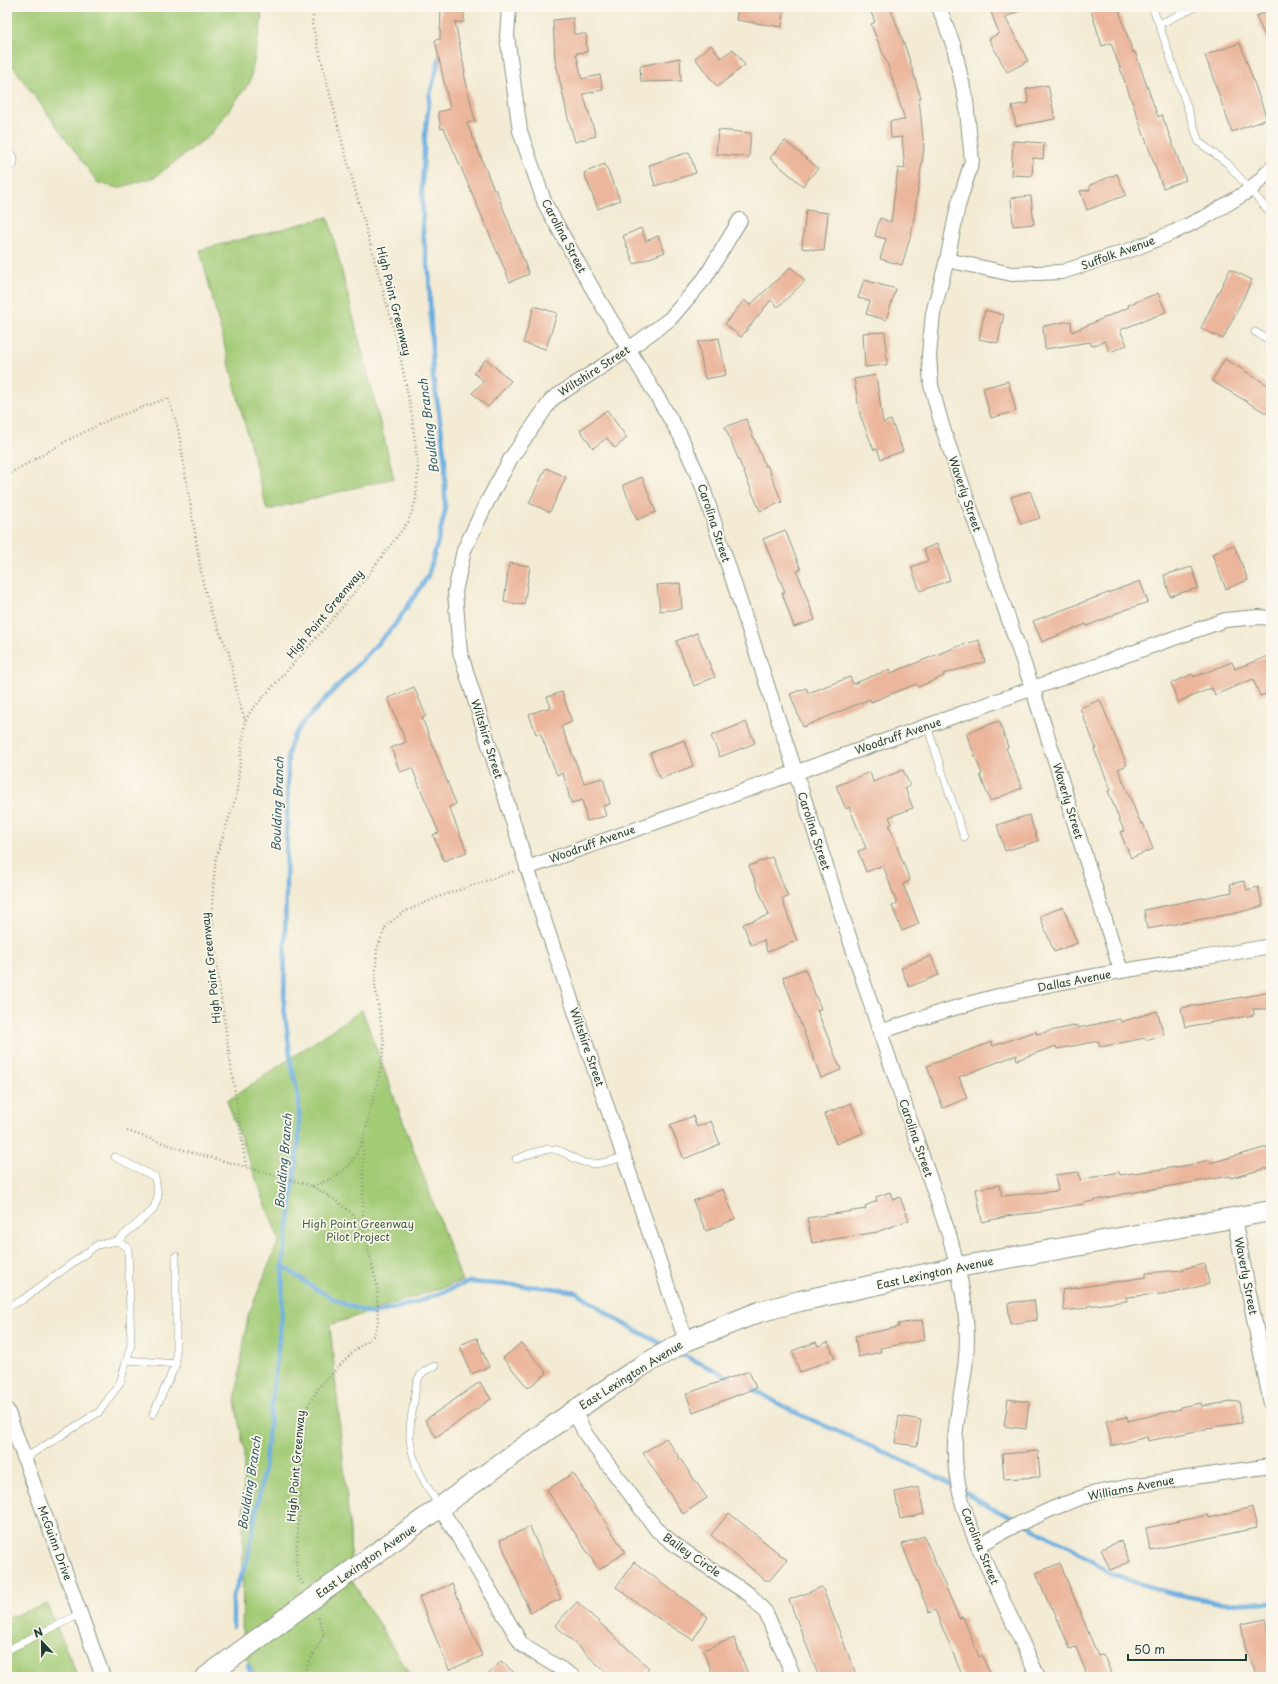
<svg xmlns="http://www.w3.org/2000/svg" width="1278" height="1684" font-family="'Playpen Sans',sans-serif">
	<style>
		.green { fill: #a2cb76; stroke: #608455 }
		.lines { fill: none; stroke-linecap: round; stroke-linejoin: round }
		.stream { stroke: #6caee0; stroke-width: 4.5 }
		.building { fill: #ebb69b }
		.lane-casing { stroke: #899484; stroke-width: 8 }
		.street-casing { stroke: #899484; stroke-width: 16 }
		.secondary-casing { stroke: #899484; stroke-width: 22 }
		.path { stroke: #899484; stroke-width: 2.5; stroke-dasharray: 1 3; stroke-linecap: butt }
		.lane { stroke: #fff; stroke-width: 7 }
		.street { stroke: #fff; stroke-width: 14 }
		.secondary { stroke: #fff; stroke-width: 20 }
		.labels { text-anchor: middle; stroke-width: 3.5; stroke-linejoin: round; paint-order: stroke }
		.street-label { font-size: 11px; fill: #1f3d34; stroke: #fbf7ec }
		.park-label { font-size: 11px; fill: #406044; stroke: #fbf7ec }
		.water-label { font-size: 12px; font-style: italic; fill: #365f68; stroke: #fbf7ec }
	</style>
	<rect width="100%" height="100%" fill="#fbf7ec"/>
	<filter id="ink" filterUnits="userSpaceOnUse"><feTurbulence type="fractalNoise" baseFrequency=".025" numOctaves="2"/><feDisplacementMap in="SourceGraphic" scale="8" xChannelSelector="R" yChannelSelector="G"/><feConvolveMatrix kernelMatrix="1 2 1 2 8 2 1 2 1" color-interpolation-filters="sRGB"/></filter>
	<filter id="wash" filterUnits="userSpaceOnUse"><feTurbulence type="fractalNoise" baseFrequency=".012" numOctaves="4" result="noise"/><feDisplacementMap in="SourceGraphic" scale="16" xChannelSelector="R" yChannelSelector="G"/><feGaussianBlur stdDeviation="0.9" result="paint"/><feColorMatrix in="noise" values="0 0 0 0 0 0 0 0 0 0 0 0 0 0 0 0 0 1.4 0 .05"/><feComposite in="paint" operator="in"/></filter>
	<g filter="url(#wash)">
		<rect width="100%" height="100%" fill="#f3ebd4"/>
		<g class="green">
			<path d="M7,7h253l2,11 -12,64 -40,53 -55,42 -37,11 -20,-5 -91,-125z"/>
			<path d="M328,217l66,261 -127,32 -67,-260z"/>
			<path d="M362,1010l100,271 -132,44 20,205 1,49 60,98h-154l-15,-26 2,-202 -9,-47 13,-86 31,-76 -52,-139z"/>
			<path d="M47,1604l31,73h-71v-59z"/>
		</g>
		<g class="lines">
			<g class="stream">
				<path d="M283,1266l31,22 30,16 28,10 42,-11 55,-21 83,6 24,4 41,28 48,26"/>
				<path d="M677,1352l58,28"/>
				<path d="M749,1387l43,24 136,61 28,15"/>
				<path d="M963,1491l26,16 31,14"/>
				<path d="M1027,1524l25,15 19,8 40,27 13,5 51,15 51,10 45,-2"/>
				<path d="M233,1627v-32l14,-33 17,-93 18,-156 1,-47 16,-126v-41l-8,-37 -7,-55 4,-253 5,-16 10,-15 91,-97 34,-50 10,-35 7,-30v-50l-6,-49 -6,-35 -4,-104 -6,-39 -1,-48 3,-51 5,-41 11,-42"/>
				<path d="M248,1665l4,12"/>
			</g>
		</g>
		<g id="blocks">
			<g class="building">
				<path d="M441,7h23v15h-9l10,50 -1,1 11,48 -8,2 27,67h2l33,84 -19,8 -66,-154 -3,1 -3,-17 12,-3 -15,-69 5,-1z"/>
				<path d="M738,7h24v1l22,4 -2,15 -46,-7z"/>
				<path d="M869,7h21l16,42 15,49h-2l5,50 -12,83 -10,34 -22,-6 6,-20 -11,-3 5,-18 11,4 7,-54 7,1 -3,-32 -11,1 -1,-17 15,-1 -15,-49 -19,-47 4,-2z"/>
				<path d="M989,7h40l-24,10 23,44 -21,11 -18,-33 10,-6z"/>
				<path d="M1090,7h28l15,46 2,-1 23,65 4,-2 24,65 -23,8 -52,-145 -9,3z"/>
				<path d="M1271,10v40l-15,-34z"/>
				<path d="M573,18l1,16h12l1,18 -11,1 6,26 18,-4 3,15 -20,4 13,42 -21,6 -7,-24 -13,-59 -2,-39z"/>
				<path d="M1240,43l27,76 -35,13 -27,-77z"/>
				<path d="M711,45l10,13 12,-9 12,16 -28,22 -22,-29z"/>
				<path d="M680,58l1,23 -40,1 -1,-16z"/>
				<path d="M1048,85l7,34 -39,7 -4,-20 17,-3 -3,-14z"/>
				<path d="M718,130l33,3 -2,24 -33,-3z"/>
				<path d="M785,141l33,27 -15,18 -33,-28z"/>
				<path d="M1013,141l31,2 -1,16 -10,-1 -1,18 -21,-1z"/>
				<path d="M689,152l7,21 -41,13 -6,-21z"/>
				<path d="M605,164l15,36 -22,9 -14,-36z"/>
				<path d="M1117,174l9,21 -39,15 -7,-19 10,-1v-5z"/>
				<path d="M1031,196l3,28 -21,2 -2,-28z"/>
				<path d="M806,210l22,3 -4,38 -22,-3z"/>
				<path d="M641,228l5,13 12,-5 7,16 -31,12 -11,-28z"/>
				<path d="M791,267l14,14 -27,26 -7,-7 -30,37 -16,-13 19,-24 6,5z"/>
				<path d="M1230,269l22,11 -29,59 -22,-11z"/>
				<path d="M864,280l32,9 -10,31 -20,-6 4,-13 -12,-3z"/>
				<path d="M1158,293l8,19 -46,18 7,15 -17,7 -5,-11 -13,5 -2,-4 -45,7 -2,-23 28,-5 1,11 57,-25 -1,-2z"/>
				<path d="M534,306l23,7 -11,36 -23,-6z"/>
				<path d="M985,310l19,5 -6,28 -19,-4z"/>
				<path d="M885,332l2,33 -22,2 -2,-34z"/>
				<path d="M719,338l7,37 -21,4 -7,-37z"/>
				<path d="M486,359l25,22 -23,26 -16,-14 12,-12 -10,-8z"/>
				<path d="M1225,359l46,28v29l-59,-35z"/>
				<path d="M876,375l7,48 8,-3 12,31 -22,8 -4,-10 -3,1 -14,-35 -6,-36z"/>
				<path d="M1008,381l8,30 -25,7 -8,-30z"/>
				<path d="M607,410l20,28 -12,10 -8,-10 -14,10 -13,-18z"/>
				<path d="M746,419l19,47 2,-1 15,37 -22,9 -35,-84z"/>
				<path d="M546,468l20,9 -16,35 -21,-9z"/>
				<path d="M642,477l14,35 -19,8 -14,-35z"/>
				<path d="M1030,491l10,27 -19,6 -10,-27z"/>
				<path d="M785,530l16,40 -4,1 18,49 -21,7 -12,-34 3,-1 -22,-53z"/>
				<path d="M937,544l13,36 -30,11 -9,-24 17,-6 -4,-12z"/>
				<path d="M1234,545l14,35 -22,9 -14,-35z"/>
				<path d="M509,563l21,3 -6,39 -20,-3z"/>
				<path d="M1192,567l6,21 -28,8 -6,-21z"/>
				<path d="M1140,581l8,21 -34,12v1l-27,11 -1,-2 -44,18 -9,-21z"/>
				<path d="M680,583l2,26 -22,2 -3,-26z"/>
				<path d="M697,633l18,44 -21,9 -18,-45z"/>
				<path d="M979,640l6,22 -42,12 1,2 -26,11 -2,-3 -45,18 -1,-3 -67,28 -13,-33 16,-6 2,5 42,-16 3,7 37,-15 1,4 65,-26z"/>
				<path d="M1271,655v37l-11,4 -7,-17 -38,16 -3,-7 -34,14 -7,-19 22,-9 1,3 38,-15 3,7z"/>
				<path d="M414,687l12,29 -4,2 34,86 -7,3 18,45 -23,9 -11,-26 6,-2 -27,-65 -12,4 -9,-24 15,-6 -18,-44z"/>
				<path d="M562,692l10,30 -11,4 23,57 19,-5 7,26 -7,2 3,10 -19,5 -5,-21 -11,3 -8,-30 -6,2 -17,-42 -4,1 -7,-20 22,-7 -4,-10z"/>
				<path d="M1100,700l27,65 -9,4 23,55 2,-1 10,26 -22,9 -11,-26 4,-1 -16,-40 3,-1 -17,-41 2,-1 -16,-40z"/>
				<path d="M999,721l9,26 -2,1 16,40 -32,13 -10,-26 2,-1 -16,-41z"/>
				<path d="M746,722l9,21 -35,14 -9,-21z"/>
				<path d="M684,740l9,26 -33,13 -10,-26z"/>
				<path d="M903,770l7,16 -5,2 8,20 -24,9 3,7 -3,1 21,56 -7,3 16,40 -17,7 -10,-25 5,-2 -14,-39 -17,7 -8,-21 8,-3 -17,-41 -3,2 -10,-23 34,-14 3,10z"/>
				<path d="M1029,815l9,26 -33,10 -8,-26z"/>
				<path d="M772,857l16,40 -6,2 15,42 -30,11 -3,-12 -13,5 -8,-21 26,-9 -20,-49z"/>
				<path d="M1244,881l3,9 11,-3 5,19 -26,7 -90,16 -3,-19 88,-18 -2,-8z"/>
				<path d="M1063,907l14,36 -23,9 -14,-36z"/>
				<path d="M931,956l8,19 -30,12 -8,-19z"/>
				<path d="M805,969l16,40 -4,1 24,60 -20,8 -38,-101z"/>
				<path d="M1271,992v17h-18l1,6 -69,12 -4,-19z"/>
				<path d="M1157,1011l7,24 -18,5 -1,-2 -45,9 -1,-6 -42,8 -1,-3 -39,14 -1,-5 -57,22 8,21 -24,10 -16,-42 64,-24 2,4 43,-15v3l42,-9v3l42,-9 1,3z"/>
				<path d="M851,1103l12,30 -27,11 -12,-30z"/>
				<path d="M693,1116l4,11 14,-6 9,23 -36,15 -14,-34z"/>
				<path d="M1271,1146v21l-40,11v-2l-108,18 -39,9v1l-43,7v1l-36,4v1l-23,5 -6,-33 23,-4 3,11 56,-5 -3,-16 24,-3 1,8 39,-8 1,3 64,-9 25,-6 1,3z"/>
				<path d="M723,1189l12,30 -29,12 -13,-30z"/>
				<path d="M890,1192l3,8 7,-3 9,23 -32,12 -65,11 -5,-25 59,-9 -1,-3 12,-5 -1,-4z"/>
				<path d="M1205,1264l4,20 -36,9 -47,4 1,4 -40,5v2l-23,3 -2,-21 84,-13v-4l36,-3v-1z"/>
				<path d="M1034,1300l3,20 -27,4 -2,-21z"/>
				<path d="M922,1320l3,20 -45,8 1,4 -23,5 -3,-21 44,-9 -1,-3z"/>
				<path d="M477,1338l12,29 -18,7 -11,-29z"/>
				<path d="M816,1342l2,4 10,-4 7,16 -35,14 -8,-21z"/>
				<path d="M521,1343l26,30 -19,15 -25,-30z"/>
				<path d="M749,1371l7,17 -63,24 -7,-18z"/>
				<path d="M480,1382l11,17 -55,38 -11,-17z"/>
				<path d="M1008,1399l21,3 -3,27 -22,-3z"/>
				<path d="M1239,1401l3,22 -36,5v1l-58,12 -1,-4 -35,9 -6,-25 21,-4 1,4 52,-12v-2l21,-4 1,3z"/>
				<path d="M899,1416l22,4 -4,26 -22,-3z"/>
				<path d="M666,1438l41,60 -24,16 -40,-61z"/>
				<path d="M1038,1451l2,26 -36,2 -2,-25z"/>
				<path d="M573,1473l52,79 -26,18 -52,-80z"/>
				<path d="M919,1487l5,27 -24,5 -5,-27z"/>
				<path d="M1252,1507l5,21 -107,22 -4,-22 62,-13 1,3z"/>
				<path d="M729,1513l58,47 -17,20h-5l-54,-45z"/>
				<path d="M530,1527l31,72 -31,13 -30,-72z"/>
				<path d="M924,1536l35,82 4,-1 16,40 3,-2 9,22h-28l-28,-67 -6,3 -27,-69z"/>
				<path d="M1121,1541l9,21 -20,8 -9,-21z"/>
				<path d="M634,1562l74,55 -15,23 -35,-22 -42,-31z"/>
				<path d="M1060,1563l38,93 5,-2 10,23h-25l-12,-30 -6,2 -17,-41 -2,1 -15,-36z"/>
				<path d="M452,1584l30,72 -33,14 -30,-73z"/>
				<path d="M822,1587l35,90h-38l-30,-77z"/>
				<path d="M577,1602l72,66 -8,9h-30l-56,-52z"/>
				<path d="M1266,1619l5,24v34h-14l-11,-28 -5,-25z"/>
				<path d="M734,1638l15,39h-35l-11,-27z"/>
				<path d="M501,1661l18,16h-33z"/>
			</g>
		</g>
	</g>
	<g filter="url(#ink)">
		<use href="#blocks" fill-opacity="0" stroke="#899484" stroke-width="1"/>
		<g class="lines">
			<defs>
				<g id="lane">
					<path d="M1152,7l7,17"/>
					<path d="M1196,7l-37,17 40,118 28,21 44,51"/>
					<path d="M7,147l7,11 -1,7 -6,5"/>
					<path d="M1255,332l16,9"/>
					<path d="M927,726l37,111"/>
					<path d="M115,1157l40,20 3,20 -5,13 -36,31"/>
					<path d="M516,1159c11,-4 24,-10 36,-10 10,0 18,8 26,11 15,8 31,1 46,-3"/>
					<path d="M7,1307l15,-7 75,-55 20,-4 11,7 3,97 -11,38 -21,29 -74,46"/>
					<path d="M127,1360l49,4 -23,50"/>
					<path d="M176,1364v-108"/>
					<path d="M435,1366c-20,7 -19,18 -21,36 -2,12 -5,24 -4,37 2,25 16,46 29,67"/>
					<path d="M7,1650l73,-36"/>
				</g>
				<g id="street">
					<path d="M509,7l-2,29 13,95 25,73 47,84 88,147 22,50 178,547 70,206c10,38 20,79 16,120 -3,36 -15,74 -10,111 4,41 22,77 39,114 14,32 29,63 43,94"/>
					<path d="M939,7l15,40 12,54 6,60 -14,45 -11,54 -14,53 -4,42 2,30 12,44 90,261 88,281"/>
					<path d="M947,260l65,14 50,-2 74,-24 38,-16 35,-17 41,-25 21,-21"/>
					<path d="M527,868c232,-84 466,-164 698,-248l33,-3 13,1"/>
					<path d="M880,1032c41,-14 81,-27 122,-37 89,-21 180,-33 269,-49"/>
					<path d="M1234,1218l37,186"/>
					<path d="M686,1341l-147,-436 -79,-253 -5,-60 9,-42 21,-44 26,-48 41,-59 77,-50 41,-30 35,-41 35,-58"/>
					<path d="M7,1410l96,267"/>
					<path d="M574,1411l12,24 71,95 21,17 72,48 16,18 28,64"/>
					<path d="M440,1508l16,25 66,112 52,32"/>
					<path d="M978,1546l32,-18 44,-20 37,-14 40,-8 140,-20"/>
				</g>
				<path id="secondary" d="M206,1677l91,-67 277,-199 66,-44 46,-26 73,-29 41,-11 158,-34 313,-56"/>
			</defs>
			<use href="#lane" class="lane-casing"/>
			<use href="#street" class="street-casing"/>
			<use href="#secondary" class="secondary-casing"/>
			<g class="path">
				<path d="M7,475l65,-37 41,-20 55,-20 10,30 25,155 8,29 18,41 10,49 6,19"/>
				<path d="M127,1131l63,21 56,15"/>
				<path d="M312,1186c27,-8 39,-18 50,-44"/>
				<path d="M363,1227v-87l18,-72 3,-24 -9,-60 2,-35 9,-23 16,-13 36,-16 77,-26"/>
				<path d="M303,1584l-5,-8 -2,-15 9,-138 3,-17 11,-19 34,-35 21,-17 4,-13 -1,-37 -14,-57 -6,-9 -9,-9 -13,-10 -23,-14 -66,-19 -29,-196 -5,-57 1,-25 3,-32 20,-60 9,-76 6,-10 74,-83 37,-45 46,-61 8,-22 2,-31 -6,-53 -14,-71 -54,-196 -32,-126 2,-16"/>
				<path d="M305,1677v-7l19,-35 -6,-20"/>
			</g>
			<use href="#lane" class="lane"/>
			<use href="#street" class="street"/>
			<use href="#secondary" class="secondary"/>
		</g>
	</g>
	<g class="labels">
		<g class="street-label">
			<text transform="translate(564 236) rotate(62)" y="4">Carolina Street</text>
			<text transform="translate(1118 253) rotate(-20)" y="4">Suffolk Avenue</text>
			<text transform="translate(394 301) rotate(76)" y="4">High Point Greenway</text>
			<text transform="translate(594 371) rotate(-33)" y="4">Wiltshire Street</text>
			<text transform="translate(965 494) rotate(71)" y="4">Waverly Street</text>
			<text transform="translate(714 523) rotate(72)" y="4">Carolina Street</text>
			<text transform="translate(325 614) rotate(-50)" y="4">High Point Greenway</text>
			<text transform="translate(898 736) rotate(-19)" y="4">Woodruff Avenue</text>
			<text transform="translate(487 739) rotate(73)" y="4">Wiltshire Street</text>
			<text transform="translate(1068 801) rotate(73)" y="4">Waverly Street</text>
			<text transform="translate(814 831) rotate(72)" y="4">Carolina Street</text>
			<text transform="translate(592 844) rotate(-20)" y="4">Woodruff Avenue</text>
			<text transform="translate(211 968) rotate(-96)" y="4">High Point Greenway</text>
			<text transform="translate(1074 981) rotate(-11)" y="4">Dallas Avenue</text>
			<text transform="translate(587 1047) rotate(71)" y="4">Wiltshire Street</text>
			<text transform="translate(916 1138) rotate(71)" y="4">Carolina Street</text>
			<text transform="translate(935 1273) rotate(-12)" y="4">East Lexington Avenue</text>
			<text transform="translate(1246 1276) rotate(79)" y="4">Waverly Street</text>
			<text transform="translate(631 1375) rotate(-32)" y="4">East Lexington Avenue</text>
			<text transform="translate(296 1466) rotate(-85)" y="4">High Point Greenway</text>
			<text transform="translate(1131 1488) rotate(-11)" y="4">Williams Avenue</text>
			<text transform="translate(55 1543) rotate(70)" y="4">McGuinn Drive</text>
			<text transform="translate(980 1546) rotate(68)" y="4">Carolina Street</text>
			<text transform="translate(692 1555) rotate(35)" y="4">Bailey Circle</text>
			<text transform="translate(366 1561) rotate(-35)" y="4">East Lexington Avenue</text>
		</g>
		<g class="park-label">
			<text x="358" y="1228">High Point Greenway<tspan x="358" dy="13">Pilot Project</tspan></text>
		</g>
		<g class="water-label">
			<text transform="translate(429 426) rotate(-97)" y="4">Boulding Branch</text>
			<text transform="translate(278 804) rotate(-88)" y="4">Boulding Branch</text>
			<text transform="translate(284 1161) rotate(-85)" y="4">Boulding Branch</text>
			<text transform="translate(250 1483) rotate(-81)" y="4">Boulding Branch</text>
		</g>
	</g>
	<rect width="1278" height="1684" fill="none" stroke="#fbf7ec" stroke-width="24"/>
	<g transform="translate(42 1642) rotate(338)" stroke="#fbf7ec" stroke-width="3" paint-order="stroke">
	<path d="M0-3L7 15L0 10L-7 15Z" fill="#1f3d34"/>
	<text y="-6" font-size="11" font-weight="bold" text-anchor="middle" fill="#1f3d34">N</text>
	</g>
	<path d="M1128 1654v6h118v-6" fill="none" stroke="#1f3d34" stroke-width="2"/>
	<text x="1134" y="1654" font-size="12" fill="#1f3d34" stroke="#fbf7ec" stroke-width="3" paint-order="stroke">50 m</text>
</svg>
